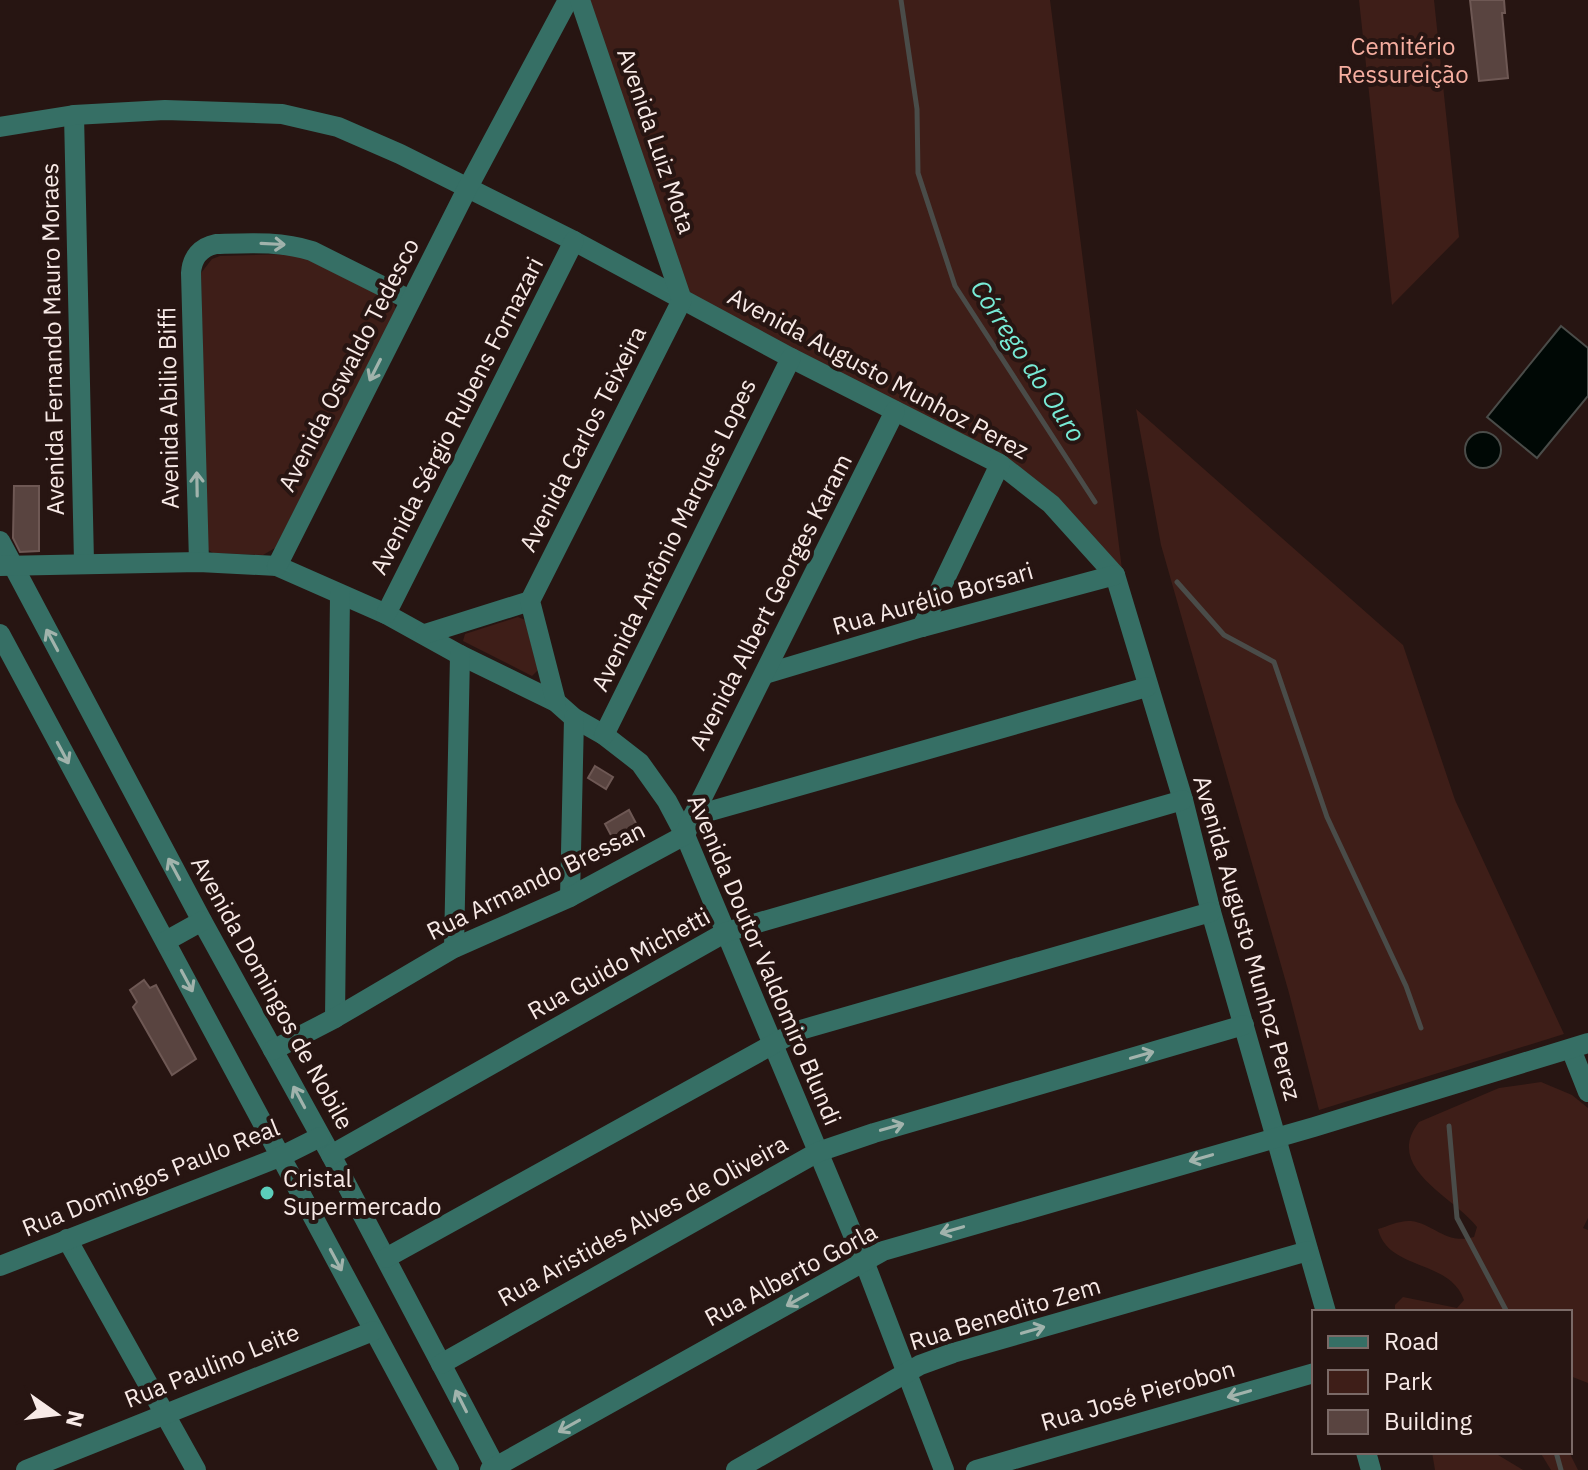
<svg xmlns="http://www.w3.org/2000/svg" width="1588" height="1470" font-family="'IBM Plex Sans',sans-serif">
	<style>
		.green { fill: #3e1e18 }
		.water { fill: #000805; stroke: #4a4c49; stroke-width: 2 }
		.lines { fill: none; stroke-linecap: round; stroke-linejoin: round }
		.stream { stroke: #4a4c49; stroke-width: 5 }
		.building { fill: #594440; stroke: #6e5854; stroke-width: 2 }
		.minor { stroke: #366f65; stroke-width: 20 }
		.oneway { stroke: #a1b3ac }
		.poi-dot { fill: #5ccebb; stroke: #271512; stroke-width: 3 }
		.labels { text-anchor: middle; stroke-width: 8; stroke-linejoin: round; paint-order: stroke }
		.park-label { font-size: 24px; fill: #f6aea0; stroke: #271512 }
		.street-label { font-size: 24px; fill: #f8eae7; stroke: #271512 }
		.poi-label { font-size: 24px; fill: #f8eae7; stroke: #271512; text-anchor: start }
		.water-label { font-size: 26px; font-style: italic; fill: #77ead5; stroke: #271512 }
	</style>
	<rect width="100%" height="100%" fill="#271512"/>
	<g class="green">
		<path d="M587,0h463l75,593 -18,-39 -102,-99 -110,-46 -211,-111z"/>
		<path d="M1359,0h75l25,237 -67,68z"/>
		<path d="M285,254l16,2 92,46 3,7 -121,239 -12,7 -50,-2 -6,-4 -6,-276 11,-14 8,-3z"/>
		<path d="M1136,409l267,236 52,155 109,234 -245,76 -30,-117 -128,-448z"/>
		<path d="M518,617l7,3 13,50 -6,6 -69,-35 2,-7z"/>
		<path d="M1541,1082l31,13 16,13v110l-5,10 5,2v153l-18,-7v-64h-175v-7l8,-8 54,11 7,-8c-14,-41 -76,-29 -86,-71 10,-3 22,-9 33,-8 23,3 35,24 63,16l3,-10c-24,-31 -94,-59 -58,-105l80,-34z"/>
		<path d="M1432,1452h61l30,18h-88z"/>
		<path d="M1540,1452h29l9,18h-27z"/>
	</g>
	<g class="water">
		<path d="M1561,326l27,22v48l-51,62 -50,-41z"/>
		<circle cx="1483" cy="450" r="18"/>
	</g>
	<g class="lines">
		<g class="stream">
			<path d="M901,0l16,109 1,64 37,113 140,216"/>
			<path d="M1177,582l47,53 50,27 53,155 79,169 15,42"/>
			<path d="M1449,1126l8,92 50,94"/>
			<path d="M1556,1452l5,18"/>
		</g>
	</g>
	<g class="building">
		<path d="M1470,0h34l1,13h-3l6,65 -29,3z"/>
		<path d="M14,486h25v65l-19,1 -7,-14z"/>
		<path d="M595,766l18,11 -7,12 -18,-11z"/>
		<path d="M629,810l9,17 -25,12 -8,-15z"/>
		<path d="M144,980l6,8 6,-3 40,74 -24,16 -39,-68 4,-5 -7,-12z"/>
	</g>
	<g class="lines">
		<g class="minor">
			<path d="M74,115l10,447"/>
			<path d="M0,127l74,-12 91,-5 117,4 56,13 62,27 174,87 217,117 209,106 51,40 64,71 68,225 28,112 115,400"/>
			<path d="M0,541l202,380 129,234 166,315"/>
			<path d="M199,562l-8,-289c1,-16 10,-26 25,-29 34,-1 64,-3 96,7l98,49"/>
			<path d="M0,566l199,-4 78,4 109,48 74,41 96,47 18,16 30,17 36,28 27,38 18,34 179,426 80,209"/>
			<path d="M277,566l190,-377 101,-189"/>
			<path d="M386,614l188,-373"/>
			<path d="M922,627l78,-163"/>
			<path d="M0,634l449,836"/>
			<path d="M425,634l105,-33"/>
			<path d="M765,674l157,-47 193,-52"/>
			<path d="M556,702l-26,-101 152,-301 -102,-300"/>
			<path d="M604,735l187,-377"/>
			<path d="M693,816l202,-405"/>
			<path d="M570,897l4,-179"/>
			<path d="M166,941l36,-20"/>
			<path d="M454,948l6,-293"/>
			<path d="M335,1018l5,-423"/>
			<path d="M1571,1049l17,43"/>
			<path d="M273,1050l62,-32 119,-70 116,-51 115,-62 8,-19 454,-129"/>
			<path d="M331,1155l395,-223 457,-132"/>
			<path d="M67,1239l129,231"/>
			<path d="M386,1258l411,-227 414,-119"/>
			<path d="M0,1266l282,-110 38,-19"/>
			<path d="M441,1364l377,-212 56,-19 370,-108"/>
			<path d="M1366,1452l5,18"/>
			<path d="M26,1470l347,-139"/>
			<path d="M490,1470l393,-219 431,-124 274,-84"/>
			<path d="M736,1470l184,-105 33,-12 355,-102"/>
			<path d="M976,1470l338,-97"/>
		</g>
	</g>
	<defs><path id="oneway-shaft" d="M-6 0H5M1.5-3L5.5 0L1.5 3" fill="none" stroke-width="1.6" stroke-linecap="round" stroke-linejoin="round" transform="scale(2)"/></defs>
	<g class="oneway">
		<use href="#oneway-shaft" transform="translate(273 244) rotate(3)"/>
		<use href="#oneway-shaft" transform="translate(375 370) rotate(117)"/>
		<use href="#oneway-shaft" transform="translate(197 484) rotate(-91)"/>
		<use href="#oneway-shaft" transform="translate(52 640) rotate(-118)"/>
		<use href="#oneway-shaft" transform="translate(63 753) rotate(62)"/>
		<use href="#oneway-shaft" transform="translate(174 869) rotate(-118)"/>
		<use href="#oneway-shaft" transform="translate(187 981) rotate(62)"/>
		<use href="#oneway-shaft" transform="translate(1142 1055) rotate(-16)"/>
		<use href="#oneway-shaft" transform="translate(299 1097) rotate(-118)"/>
		<use href="#oneway-shaft" transform="translate(892 1127) rotate(-16)"/>
		<use href="#oneway-shaft" transform="translate(1201 1158) rotate(164)"/>
		<use href="#oneway-shaft" transform="translate(952 1230) rotate(164)"/>
		<use href="#oneway-shaft" transform="translate(336 1260) rotate(62)"/>
		<use href="#oneway-shaft" transform="translate(797 1300) rotate(151)"/>
		<use href="#oneway-shaft" transform="translate(1033 1330) rotate(-16)"/>
		<use href="#oneway-shaft" transform="translate(1239 1394) rotate(164)"/>
		<use href="#oneway-shaft" transform="translate(461 1401) rotate(-117)"/>
		<use href="#oneway-shaft" transform="translate(569 1426) rotate(151)"/>
	</g>
	<circle class="poi-dot" cx="267" cy="1193" r="8"/>
	<g class="labels">
		<g class="park-label">
			<text x="1403" y="55">Cemitério<tspan x="1403" dy="28">Ressureição</tspan></text>
		</g>
		<g class="street-label">
			<text transform="translate(656 141) rotate(71)" y="8">Avenida Luiz Mota</text>
			<text transform="translate(53 339) rotate(-91)" y="8">Avenida Fernando Mauro Moraes</text>
			<text transform="translate(349 365) rotate(-63)" y="8">Avenida Oswaldo Tedesco</text>
			<text transform="translate(878 374) rotate(28)" y="8">Avenida Augusto Munhoz Perez</text>
			<text transform="translate(169 408) rotate(-91)" y="8">Avenida Abilio Biffi</text>
			<text transform="translate(457 416) rotate(-63)" y="8">Avenida Sérgio Rubens Fornazari</text>
			<text transform="translate(583 439) rotate(-63)" y="8">Avenida Carlos Teixeira</text>
			<text transform="translate(674 535) rotate(-64)" y="8">Avenida Antônio Marques Lopes</text>
			<text transform="translate(933 599) rotate(-16)" y="8">Rua Aurélio Borsari</text>
			<text transform="translate(771 602) rotate(-63)" y="8">Avenida Albert Georges Karam</text>
			<text transform="translate(536 881) rotate(-26)" y="8">Rua Armando Bressan</text>
			<text transform="translate(1247 938) rotate(74)" y="8">Avenida Augusto Munhoz Perez</text>
			<text transform="translate(764 960) rotate(67)" y="8">Avenida Doutor Valdomiro Blundi</text>
			<text transform="translate(619 964) rotate(-29)" y="8">Rua Guido Michetti</text>
			<text transform="translate(272 993) rotate(61)" y="8">Avenida Domingos de Nobile</text>
			<text transform="translate(151 1178) rotate(-22)" y="8">Rua Domingos Paulo Real</text>
			<text transform="translate(643 1221) rotate(-29)" y="8">Rua Aristides Alves de Oliveira</text>
			<text transform="translate(791 1275) rotate(-28)" y="8">Rua Alberto Gorla</text>
			<text transform="translate(1005 1314) rotate(-17)" y="8">Rua Benedito Zem</text>
			<text transform="translate(212 1366) rotate(-22)" y="8">Rua Paulino Leite</text>
			<text transform="translate(1138 1396) rotate(-16)" y="8">Rua José Pierobon</text>
		</g>
		<g class="poi-label">
			<text x="283" y="1187">Cristal<tspan x="283" dy="28">Supermercado</tspan></text>
		</g>
		<g class="water-label">
			<text transform="translate(1028 361) rotate(57)" y="9">Córrego do Ouro</text>
		</g>
	</g>
	<rect x="1312" y="1310" width="260" height="144" fill="#271512" stroke="#7b6a67" stroke-width="2"/>
	<rect x="1328" y="1336" width="40" height="12" fill="#366f65" stroke="#7b6a67" stroke-width="2"/>
	<text x="1384" y="1350" font-size="24" fill="#f8eae7">Road</text>
	<rect x="1328" y="1370" width="40" height="24" fill="#3e1e18" stroke="#7b6a67" stroke-width="2"/>
	<text x="1384" y="1390" font-size="24" fill="#f8eae7">Park</text>
	<rect x="1328" y="1410" width="40" height="24" fill="#594440" stroke="#7b6a67" stroke-width="2"/>
	<text x="1384" y="1430" font-size="24" fill="#f8eae7">Building</text>
	<g transform="translate(56 1414) rotate(104)" stroke="#271512" stroke-width="6" paint-order="stroke">
	<path d="M0-6L14 30L0 20L-14 30Z" fill="#f8eae7"/>
	<text y="-12" font-size="22" font-weight="bold" text-anchor="middle" fill="#f8eae7">N</text>
	</g>
</svg>
